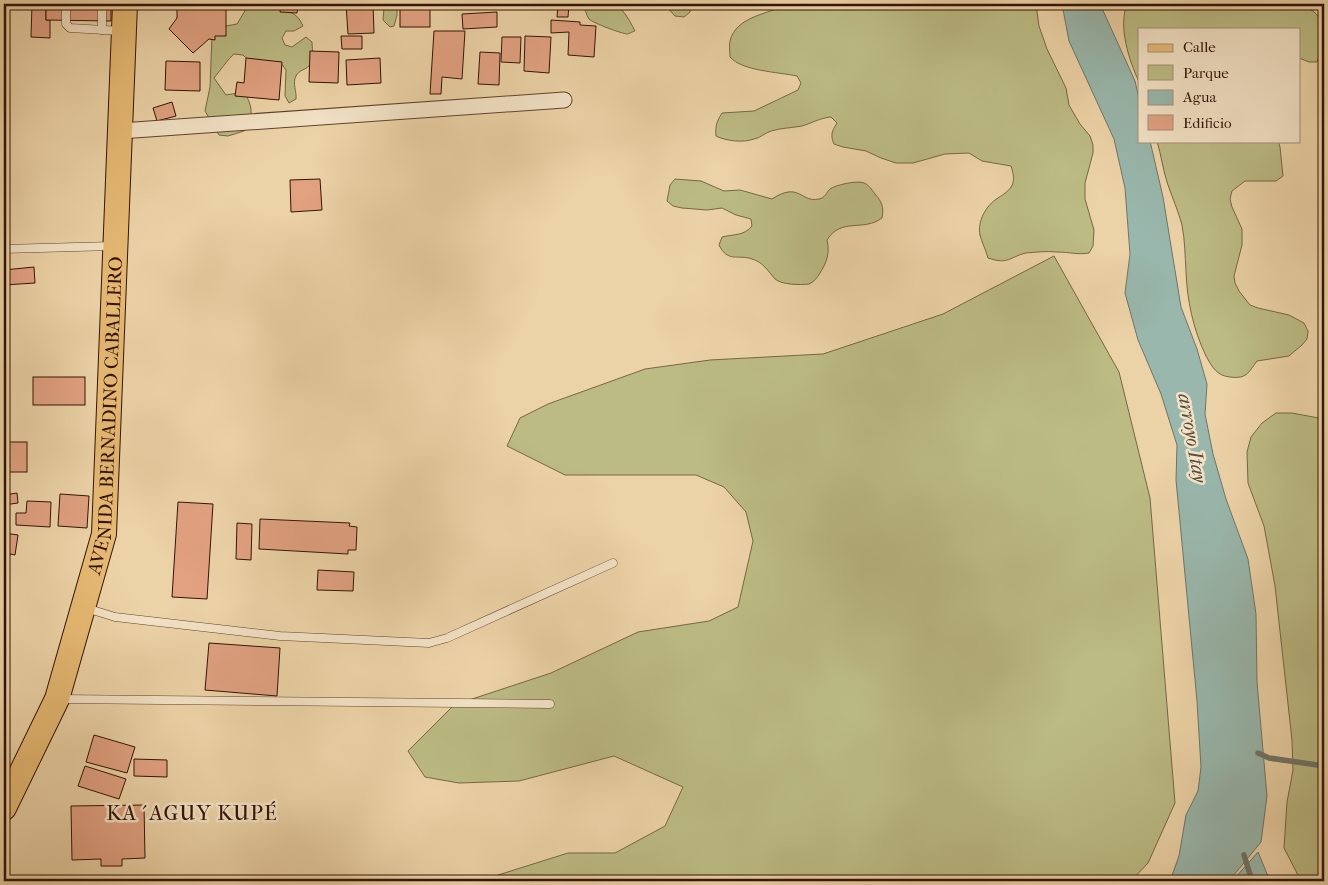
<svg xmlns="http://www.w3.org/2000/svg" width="1328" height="885" font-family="'IM FELL French Canon',serif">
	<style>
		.green { fill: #bcbb84; stroke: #776744 }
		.water { fill: #99b7ac; stroke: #707569 }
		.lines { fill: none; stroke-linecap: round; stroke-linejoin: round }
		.stream { stroke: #707569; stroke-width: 5.5 }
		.building { fill: #e2a282; stroke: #321304 }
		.lane-casing { stroke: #60432d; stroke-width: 9 }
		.street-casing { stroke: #60432d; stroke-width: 17 }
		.primary-casing { stroke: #321304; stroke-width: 26 }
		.lane { stroke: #f3e2c6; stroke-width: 8 }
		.street { stroke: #f3e2c6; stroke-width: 15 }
		.primary { stroke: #e6ba74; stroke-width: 24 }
		.labels { text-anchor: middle; stroke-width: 5; stroke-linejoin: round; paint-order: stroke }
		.street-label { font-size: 19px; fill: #321304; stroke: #f3e2c6 }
		.water-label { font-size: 20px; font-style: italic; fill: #564c3f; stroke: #f3e2c6 }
		.quarter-label { font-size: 21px; letter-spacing: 1px; fill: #321304; stroke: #f3e2c6 }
	</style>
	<rect width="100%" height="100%" fill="#ecd3a7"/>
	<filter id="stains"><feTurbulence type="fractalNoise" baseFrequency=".004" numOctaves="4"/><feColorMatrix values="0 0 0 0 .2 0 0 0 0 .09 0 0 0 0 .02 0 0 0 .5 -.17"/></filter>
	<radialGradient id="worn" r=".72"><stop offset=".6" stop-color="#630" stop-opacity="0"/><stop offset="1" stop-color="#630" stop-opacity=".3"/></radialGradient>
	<g class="green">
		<path d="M249,4h32l4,7c10,2 14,6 18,15l-9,5h-8l-4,7 3,7 7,2 14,-10 6,5c0,8 3,18 -3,24 -4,4 -10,4 -13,10 -4,7 1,16 0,23l-7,4 -4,-7 1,-26 -5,-7 -32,-2 -6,-6 -9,-1c-5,4 -15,18 -20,24l12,17 18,-3c9,14 10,25 0,39l-16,5 -9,-1 -14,-24 5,-24 2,-52 2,-7 23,-4z"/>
		<path d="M382,4h15v11l-3,11 -4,1 -7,-7 1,-12z"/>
		<path d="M583,4c34,0 36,-4 52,27 -1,0 -7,3 -7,3 -6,0 -35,-11 -39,-15 -3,-4 -4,-11 -6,-15z"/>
		<path d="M664,4h26v8l-6,5 -9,-1z"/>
		<path d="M788,4h248l3,22 8,23 19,39 3,17 11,19 10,12 3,9v8l-8,30v16l9,31 -1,16 -4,7c-11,2 -20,-1 -32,-1 -9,-1 -21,0 -31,1 -17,4 -17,12 -38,5 -2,-8 -6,-15 -8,-23 -3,-13 6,-30 18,-37 14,-9 19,-14 13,-32l-29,-5 -13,-8 -24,1 -32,9h-17l-15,-5 -15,-7 -23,-4 -9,-3c-4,-9 -2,-13 3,-21l-6,-6c-11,1 -19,6 -29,9 -11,2 -21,2 -31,5 -6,2 -11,7 -17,8 -11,4 -28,2 -38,-3 -1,-10 1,-15 6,-23l32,-2 44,-21 3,-7 -4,-7c-19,-4 -55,-5 -67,-19 0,-5 -1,-11 0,-16 6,-25 39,-27 58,-37z"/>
		<path d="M1127,4h173c4,3 10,4 14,8 14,12 9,35 3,50h-8l-10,-4v-29h-160v53c-10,-22 -21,-55 -12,-78z"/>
		<path d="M1157,141h121l2,6 3,29 -7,5h-31l-13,10 -2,8 2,8 10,22v16l-8,31 1,7 4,8 11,14 8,3 31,7 15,8 4,8 -1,8 -5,6 -13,11 -32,5c-9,12 -10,18 -27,16 -13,-1 -18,-10 -24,-21 -13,-27 -19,-56 -20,-85 -1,-15 -1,-30 -4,-46 -4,-15 -10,-28 -15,-43 -4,-13 -6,-27 -10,-41z"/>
		<path d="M675,179l26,2 23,10 16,-1 32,9c28,-18 28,4 47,0 6,-1 7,-6 11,-10 5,-4 28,-9 34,-6 4,1 8,7 11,11 7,8 9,13 7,24 -18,14 -41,-1 -55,22 3,13 0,22 -7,33 -3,5 -6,9 -11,11 -9,1 -27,1 -34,-5 -7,-8 -12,-17 -23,-20 -15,-5 -24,4 -33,-14l3,-8c12,-3 22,-1 30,-11l-1,-7 -15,-4 -14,-7 -15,2 -25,-2 -9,-2 -6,-5 3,-16z"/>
		<path d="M1054,256l65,116 31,126 25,305 -27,60 -17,18h-652l89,-28h47l50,-27 18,-39 -69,-31 -95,25 -60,2 -34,-6 -17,-26 46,-46 97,-32 87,-41 71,-11 29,-14 15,-66 -7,-29 -22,-25 -28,-12h-131l-58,-29 13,-28 28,-14 97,-35 65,-9 113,-6 120,-40z"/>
		<path d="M1276,413h16l32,6v462h-23l-17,-33 3,-46 6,-32 -1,-30 -17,-154 -11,-60 -16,-43 -1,-31 4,-15 11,-14z"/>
	</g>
	<g class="water">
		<path d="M1062,4h38l35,77 4,18v42h11l13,56 18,110 16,42 10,35 -2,30 8,40 13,45 22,60 8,55 1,68 10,114 -6,46 -32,39h-59l9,-25 7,-41 12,-24 3,-24 -4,-66 -21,-221 1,-35 -16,-51 -23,-54 -13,-47 5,-39 -5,-66 -11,-49 -45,-98z"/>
		<path d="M1258,852l12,29h-35l-1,-2z"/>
	</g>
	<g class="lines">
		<g class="stream">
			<path d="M1258,753l11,5 55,8"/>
			<path d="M1244,855l8,26"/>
		</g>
	</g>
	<g class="building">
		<path d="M32,4h14v16h4v18l-19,-1z"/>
		<path d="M46,4h65v17l-65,-1z"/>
		<path d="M281,4h17l-1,9 -17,-1z"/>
		<path d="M346,4h27l1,29 -26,1z"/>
		<rect x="400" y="4" width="30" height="23"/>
		<path d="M527,4h25v3l-25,-1z"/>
		<path d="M558,4h11l-1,13h-11z"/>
		<path d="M177,7l49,2v27h-11v4l-6,-1 -16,14 -24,-24 8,-11z"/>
		<path d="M497,12v15l-34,2 -1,-15z"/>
		<path d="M551,20l29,2v3l16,1 -2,31 -26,-2 1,-23 -18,1z"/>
		<path d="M434,31h31l-3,48 -20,-2 -1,17h-11z"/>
		<path d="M341,36h21v13h-20z"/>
		<path d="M525,36l26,1 -2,36 -25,-2z"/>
		<path d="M502,37h19l-1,26 -19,-1z"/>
		<path d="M310,51l29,1 -1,31 -29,-1z"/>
		<path d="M480,52l20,1 -1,32 -21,-1z"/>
		<path d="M246,58l36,4 -3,38 -44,-4 2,-14 7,1z"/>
		<path d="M380,58l1,25 -34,2 -1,-25z"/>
		<path d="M166,61l34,1v29l-35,-1z"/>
		<path d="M172,102l4,14 -19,5 -4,-13z"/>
		<path d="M320,179l2,31 -31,2 -1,-32z"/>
		<path d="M34,267l1,16 -31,2v-15z"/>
		<rect x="33" y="377" width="52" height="28"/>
		<rect x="4" y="442" width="23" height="30"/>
		<path d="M17,493l1,10 -14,2v-10z"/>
		<path d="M60,494l29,2 -2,32 -29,-2z"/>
		<path d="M27,501l24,1 -1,25 -34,-2v-12h10z"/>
		<path d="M178,502l35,2 -6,95 -35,-2z"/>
		<path d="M260,519l90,4 -1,3 8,1 -1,23h-8v4l-89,-5z"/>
		<path d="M237,523l15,1 -1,36 -15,-1z"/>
		<path d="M4,533l14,2 -3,20 -5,-1 -1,5 -5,-1z"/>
		<path d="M318,570l36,2 -1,19 -36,-1z"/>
		<path d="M209,643l71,5 -3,48 -72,-6z"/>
		<path d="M94,735l41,12 -8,26 -41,-11z"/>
		<path d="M134,759l33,1v17l-33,-1z"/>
		<path d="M85,766l41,13 -7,20 -41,-13z"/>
		<path d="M144,805l1,53 -23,1v7h-21v-7l-29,1 -1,-54z"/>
	</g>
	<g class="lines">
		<defs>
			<g id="lane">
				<path d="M66,4v20l4,4 52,3"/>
				<path d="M102,30v-26"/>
				<path d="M4,249l108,-3"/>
				<path d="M86,608l29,9 165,19 149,7 18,-5 166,-75"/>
				<path d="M60,699l490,5"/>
			</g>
			<path id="street" d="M120,131l444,-31"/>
			<g id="primary">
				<path id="s1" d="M4,808l53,-109 47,-165 21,-530"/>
			</g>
		</defs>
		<use href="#lane" class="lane-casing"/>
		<use href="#street" class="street-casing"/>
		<use href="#primary" class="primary-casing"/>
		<use href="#lane" class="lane"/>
		<use href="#street" class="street"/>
		<use href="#primary" class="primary"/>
	</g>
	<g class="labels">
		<g class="street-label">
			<text dy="7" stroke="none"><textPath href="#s1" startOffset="411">AVENIDA BERNADINO CABALLERO</textPath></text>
		</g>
		<g class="water-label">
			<text transform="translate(1193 438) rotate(80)" y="7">arroyo Itay</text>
		</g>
		<g class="quarter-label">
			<text x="192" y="820">KA´AGUY KUPÉ</text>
		</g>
	</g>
	<rect width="1328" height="885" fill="none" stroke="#ecd3a7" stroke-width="20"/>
	<rect x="5" y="5" width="1318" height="875" fill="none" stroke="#321304" stroke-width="2.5"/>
	<rect x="10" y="10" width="1308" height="865" fill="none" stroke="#321304"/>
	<rect x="1138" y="28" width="162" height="115" fill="#f3e2c6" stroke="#a68f78"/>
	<rect x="1148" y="44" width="25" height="8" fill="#e6ba74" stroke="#a68f78"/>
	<text x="1183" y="52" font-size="15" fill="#321304">Calle</text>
	<rect x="1148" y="65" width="25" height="15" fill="#bcbb84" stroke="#a68f78"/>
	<text x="1183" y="78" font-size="15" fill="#321304">Parque</text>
	<rect x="1148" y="90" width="25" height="15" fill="#99b7ac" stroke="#a68f78"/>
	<text x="1183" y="102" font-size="15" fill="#321304">Agua</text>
	<rect x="1148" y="115" width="25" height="15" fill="#e2a282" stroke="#a68f78"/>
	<text x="1183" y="128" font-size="15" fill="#321304">Edificio</text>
	<rect width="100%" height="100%" filter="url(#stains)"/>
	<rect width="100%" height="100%" fill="url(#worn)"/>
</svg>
